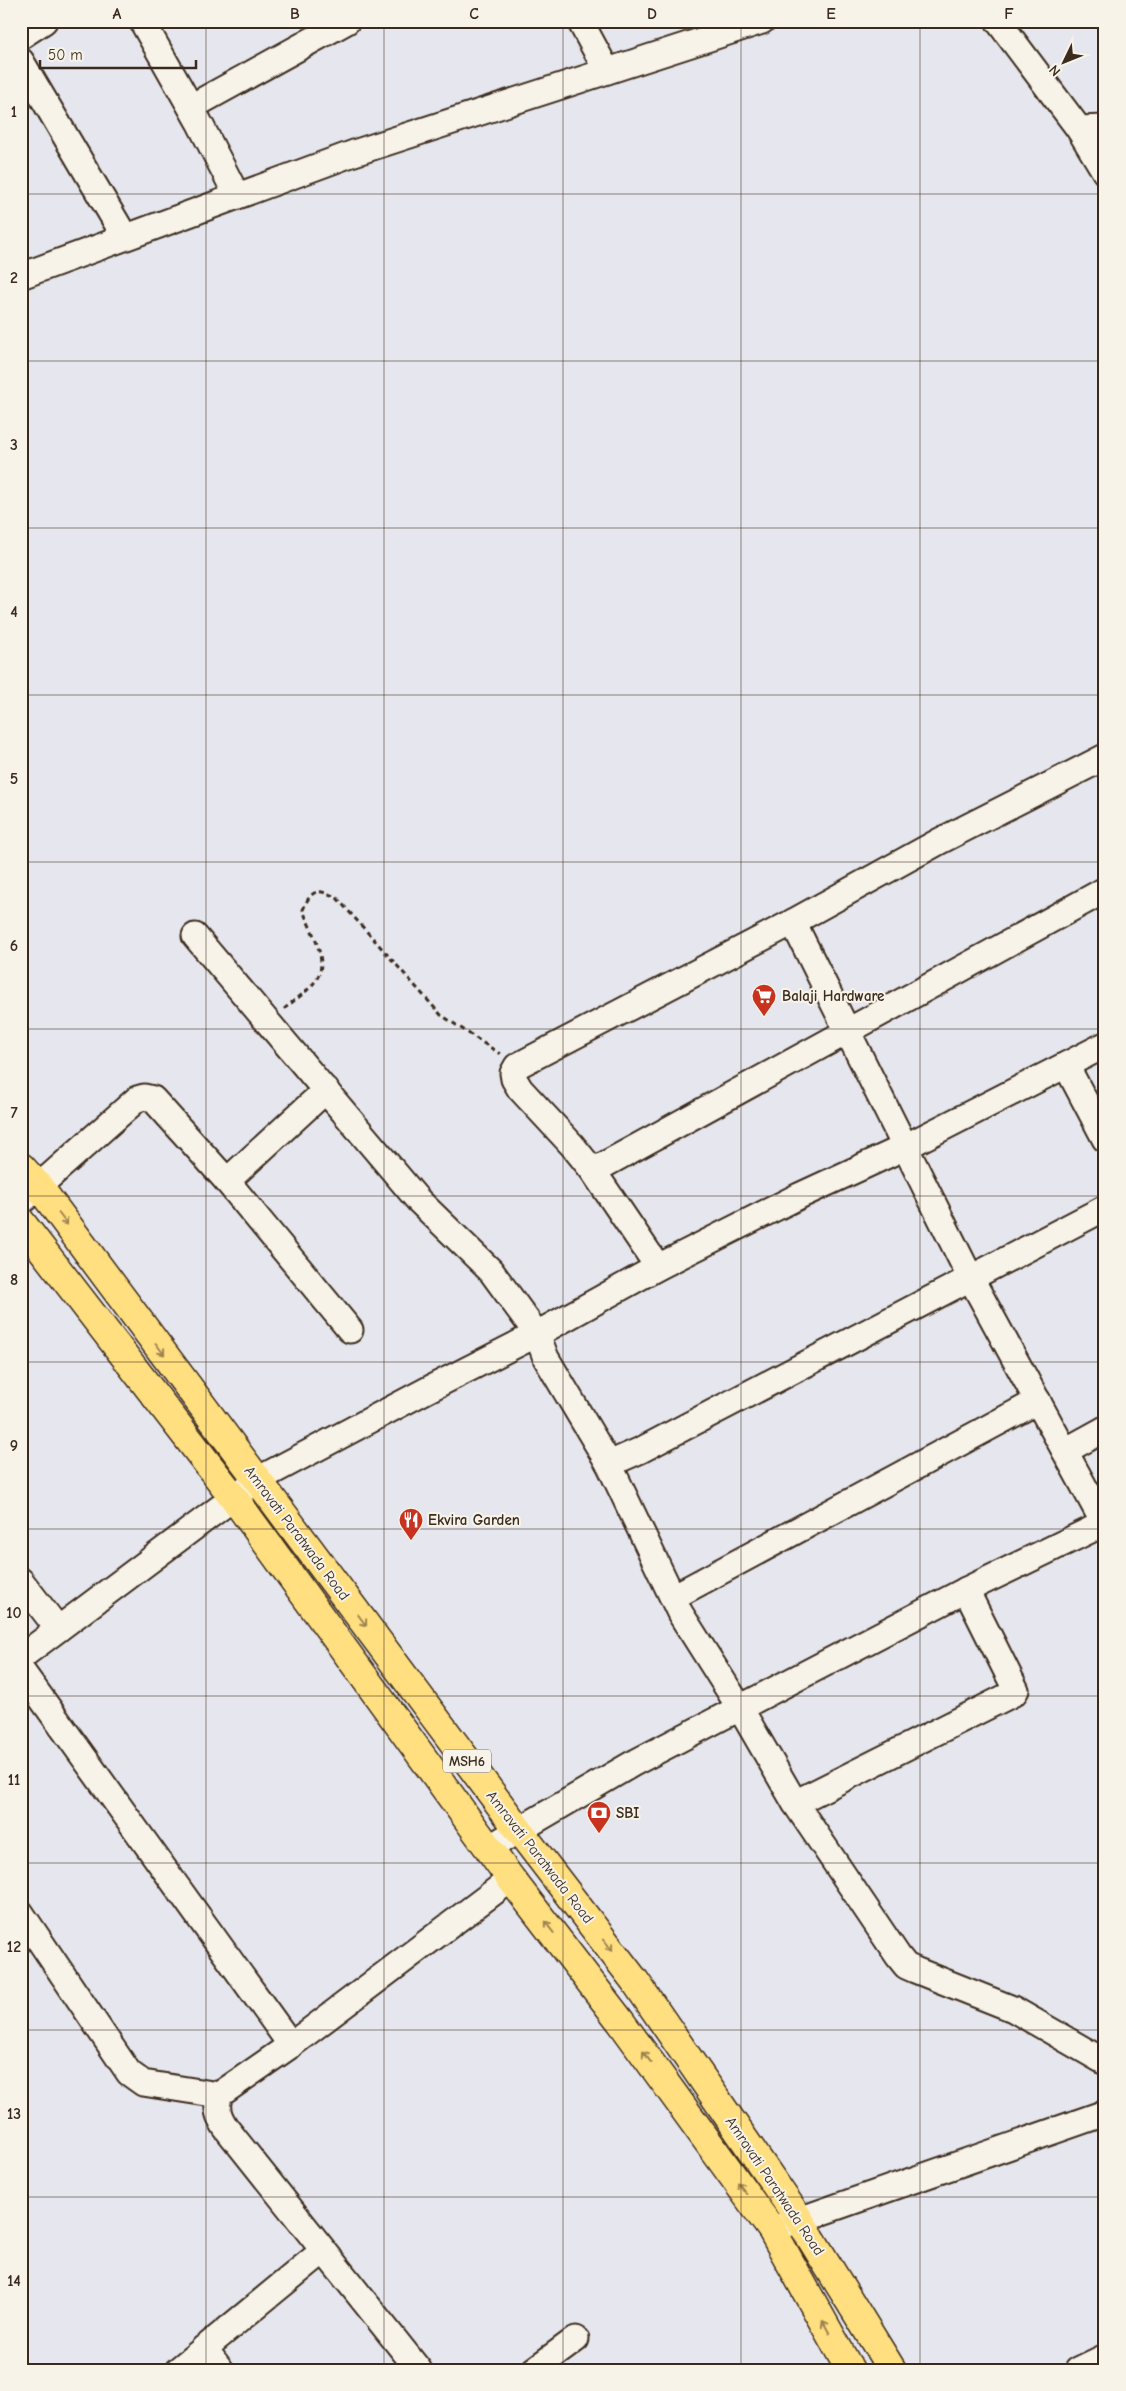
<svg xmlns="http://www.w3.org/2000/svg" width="1126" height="2391" font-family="'Comic Neue',sans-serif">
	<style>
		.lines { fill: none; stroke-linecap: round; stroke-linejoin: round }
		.minor-casing { stroke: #3b2a1e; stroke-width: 29 }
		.major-casing { stroke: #3b2a1e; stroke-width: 31 }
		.path { stroke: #3b2a1e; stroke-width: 3; stroke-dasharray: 5 4; stroke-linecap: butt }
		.minor { stroke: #f7f3e8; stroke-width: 25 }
		.major { stroke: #ffdf80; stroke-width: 28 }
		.oneway { stroke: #9d844f }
		.grid { fill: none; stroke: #3b2a1e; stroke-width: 1; stroke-opacity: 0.55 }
		.labels { text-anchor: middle; stroke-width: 4; stroke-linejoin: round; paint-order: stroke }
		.shield { fill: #f7f3e8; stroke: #73665b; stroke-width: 1 }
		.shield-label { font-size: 14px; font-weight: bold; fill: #3b2a1e }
		.poi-label { font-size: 15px; font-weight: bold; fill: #3b2a1e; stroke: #f7f3e8; text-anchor: start }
		.street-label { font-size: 15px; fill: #3b2a1e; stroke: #f7f3e8 }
		.neatline { fill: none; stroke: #3b2a1e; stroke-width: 2 }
		.grid-label { font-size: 16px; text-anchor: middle; font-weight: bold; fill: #3b2a1e }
	</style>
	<rect width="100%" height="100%" fill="#e6e7ee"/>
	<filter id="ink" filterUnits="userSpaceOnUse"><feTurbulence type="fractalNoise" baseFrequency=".02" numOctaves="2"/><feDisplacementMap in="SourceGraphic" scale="10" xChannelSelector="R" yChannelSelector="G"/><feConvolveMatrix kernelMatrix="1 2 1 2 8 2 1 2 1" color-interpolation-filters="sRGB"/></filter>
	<g filter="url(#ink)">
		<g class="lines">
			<defs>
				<g id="minor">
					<path d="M142,21l57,101 38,74"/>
					<path d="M580,21l27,50"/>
					<path d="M998,21l81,108 26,43"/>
					<path d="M21,36l23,-15"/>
					<path d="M21,61l104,176"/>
					<path d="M191,107l156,-86"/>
					<path d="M1079,129l26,-1"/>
					<path d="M21,276l333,-123 408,-132"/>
					<path d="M793,922l176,353 136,250"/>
					<path d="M195,936l223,264 73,71 46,63 9,24 63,106 71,149 60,95 55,95 103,153 8,10 9,4 98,39 92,53"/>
					<path d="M1066,1065l39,74"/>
					<path d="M593,1171l512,-281"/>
					<path d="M227,1181l99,-91"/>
					<path d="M21,1202l116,-103 7,-2 9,2 74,82 123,149"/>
					<path d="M658,1267l-65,-96 -21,-26 -52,-56 -6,-10 -1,-6 4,-7 276,-144 147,-81 165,-84"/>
					<path d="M1065,1451l40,-22"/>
					<path d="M609,1464l32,-14 464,-242"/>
					<path d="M21,1581l37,48"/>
					<path d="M673,1597l365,-196"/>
					<path d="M21,1657l236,-177 170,-90 110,-56 121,-67 141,-71 106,-49 200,-102"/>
					<path d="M21,1670l270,375"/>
					<path d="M795,1803l219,-110 2,-3 -50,-100"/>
					<path d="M490,1847l142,-83 334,-174 139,-67"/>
					<path d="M21,1913l108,160 14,10 76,12 72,-50 220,-166"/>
					<path d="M219,2095c-3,14 -1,21 7,33l193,242"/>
					<path d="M782,2226l323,-113"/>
					<path d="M204,2348l17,22"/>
					<path d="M178,2370l145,-119"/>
					<path d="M534,2370l42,-31"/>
					<path d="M1078,2370l27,-13"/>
				</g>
				<g id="major">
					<path d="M21,1167l19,21 478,641 117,152 164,238 93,151"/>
					<path d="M21,1222l213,276 277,381 110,143 151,208 78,140"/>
				</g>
			</defs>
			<use href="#minor" class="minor-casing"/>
			<use href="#major" class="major-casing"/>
			<path class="path" d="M284,1009c10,-9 25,-18 32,-29 14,-20 -6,-50 -13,-70 8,-21 15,-22 34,-12l104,117 59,39"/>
			<use href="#minor" class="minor"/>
			<use href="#major" class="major"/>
		</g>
		<defs><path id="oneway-shaft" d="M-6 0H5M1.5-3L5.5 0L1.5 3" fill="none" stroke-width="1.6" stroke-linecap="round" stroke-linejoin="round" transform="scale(1.25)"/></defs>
		<g class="oneway">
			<use href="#oneway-shaft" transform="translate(63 1219) rotate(53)"/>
			<use href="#oneway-shaft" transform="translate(160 1349) rotate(53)"/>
			<use href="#oneway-shaft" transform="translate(362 1620) rotate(53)"/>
			<use href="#oneway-shaft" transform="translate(549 1927) rotate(-128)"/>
			<use href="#oneway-shaft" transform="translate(608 1945) rotate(53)"/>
			<use href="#oneway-shaft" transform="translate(647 2057) rotate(-126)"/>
			<use href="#oneway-shaft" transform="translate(742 2188) rotate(-126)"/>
			<use href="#oneway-shaft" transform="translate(826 2327) rotate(-119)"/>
		</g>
	</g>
	<path class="grid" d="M206,21v2349M384,21v2349M563,21v2349M741,21v2349M920,21v2349M21,194h1084M21,361h1084M21,528h1084M21,695h1084M21,862h1084M21,1029h1084M21,1196h1084M21,1362h1084M21,1529h1084M21,1696h1084M21,1863h1084M21,2030h1084M21,2197h1084"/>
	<defs>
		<symbol id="supermarket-pin" viewBox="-11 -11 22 30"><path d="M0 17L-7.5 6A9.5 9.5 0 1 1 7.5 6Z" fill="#c8321e" stroke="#f7f3e8"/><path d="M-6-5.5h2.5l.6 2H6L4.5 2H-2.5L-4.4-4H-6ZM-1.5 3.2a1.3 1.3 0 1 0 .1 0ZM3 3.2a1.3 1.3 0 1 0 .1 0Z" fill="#fff"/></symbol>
		<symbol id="restaurant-pin" viewBox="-11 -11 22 30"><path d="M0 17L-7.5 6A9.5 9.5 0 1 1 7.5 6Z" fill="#c8321e" stroke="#f7f3e8"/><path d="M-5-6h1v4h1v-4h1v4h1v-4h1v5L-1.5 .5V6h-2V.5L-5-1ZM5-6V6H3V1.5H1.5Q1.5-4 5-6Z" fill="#fff"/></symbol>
		<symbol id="bank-pin" viewBox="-11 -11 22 30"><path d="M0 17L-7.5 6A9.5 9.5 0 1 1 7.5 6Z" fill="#c8321e" stroke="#f7f3e8"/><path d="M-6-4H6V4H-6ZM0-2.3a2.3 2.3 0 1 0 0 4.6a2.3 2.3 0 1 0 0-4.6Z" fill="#fff"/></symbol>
	</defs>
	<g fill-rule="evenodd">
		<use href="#supermarket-pin" x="750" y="982" width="28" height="38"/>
		<use href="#restaurant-pin" x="397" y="1506" width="28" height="38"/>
		<use href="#bank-pin" x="585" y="1799" width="28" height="38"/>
	</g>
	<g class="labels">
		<rect class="shield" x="443" y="1749.5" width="48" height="23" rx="4"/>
		<g class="shield-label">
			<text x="467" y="1766">MSH6</text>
		</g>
		<g class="poi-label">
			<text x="782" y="1001">Balaji Hardware</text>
			<text x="428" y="1525">Ekvira Garden</text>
			<text x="616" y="1818">SBI</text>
		</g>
		<g class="street-label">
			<text transform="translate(297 1533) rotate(53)" y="5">Amravati Paratwada Road</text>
			<text transform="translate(540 1857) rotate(52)" y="5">Amravati Paratwada Road</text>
			<text transform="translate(775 2186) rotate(56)" y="5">Amravati Paratwada Road</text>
		</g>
	</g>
	<rect width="1126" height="2391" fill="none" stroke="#f7f3e8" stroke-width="55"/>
	<g transform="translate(1064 62) rotate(227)" stroke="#f7f3e8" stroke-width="4" paint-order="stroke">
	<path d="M0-4L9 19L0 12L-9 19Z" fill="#3b2a1e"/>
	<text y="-8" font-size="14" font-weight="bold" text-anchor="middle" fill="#3b2a1e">N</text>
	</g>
	<path d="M40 60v8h156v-8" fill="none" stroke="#3b2a1e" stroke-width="2.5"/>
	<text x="48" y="60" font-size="15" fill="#3b2a1e" stroke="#f7f3e8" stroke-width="4" paint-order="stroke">50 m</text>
	<rect x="28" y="28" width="1070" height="2336" class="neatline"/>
	<g class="grid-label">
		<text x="117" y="19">A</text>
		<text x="295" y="19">B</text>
		<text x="474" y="19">C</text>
		<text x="652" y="19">D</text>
		<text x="831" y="19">E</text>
		<text x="1009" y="19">F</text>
		<text x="14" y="117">1</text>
		<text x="14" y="283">2</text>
		<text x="14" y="450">3</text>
		<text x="14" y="617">4</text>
		<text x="14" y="784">5</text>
		<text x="14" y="951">6</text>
		<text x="14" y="1118">7</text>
		<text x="14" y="1285">8</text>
		<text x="14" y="1451">9</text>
		<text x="14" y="1618">10</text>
		<text x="14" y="1785">11</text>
		<text x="14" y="1952">12</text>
		<text x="14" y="2119">13</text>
		<text x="14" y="2286">14</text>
	</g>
</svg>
